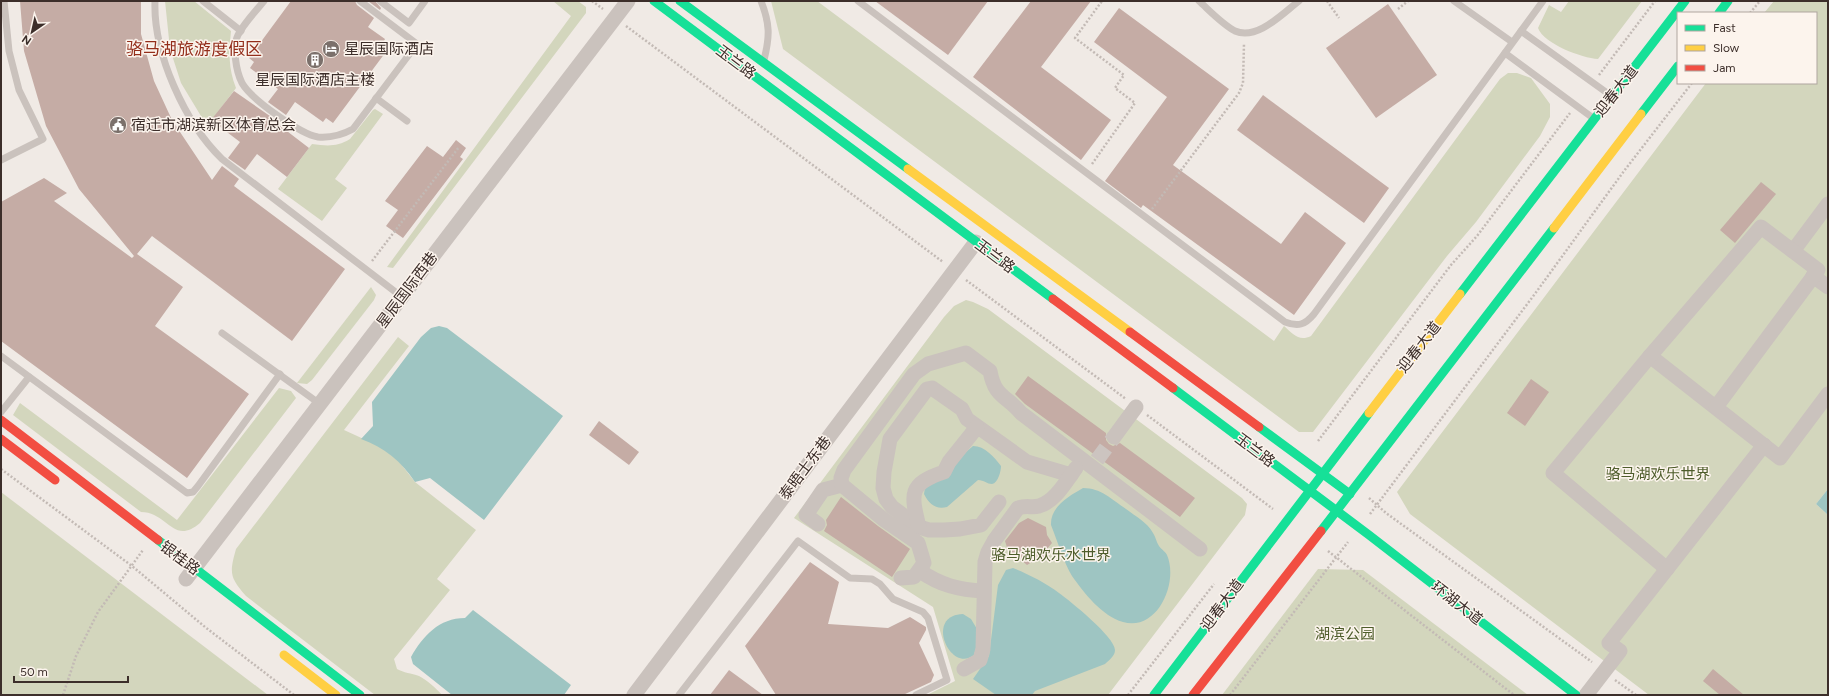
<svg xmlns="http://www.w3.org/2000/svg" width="1829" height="696" font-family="Figtree,'Noto Sans SC',sans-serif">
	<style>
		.green { fill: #d3d6bd }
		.water { fill: #9ec5c2 }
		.building { fill: #c5aca5 }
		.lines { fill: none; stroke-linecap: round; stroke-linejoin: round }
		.street-tunnel { stroke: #ccc4c0; stroke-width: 15; stroke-dasharray: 15 8; stroke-linecap: butt }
		.path { stroke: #c3bab5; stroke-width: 2.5; stroke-dasharray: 2 2; stroke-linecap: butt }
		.lane { stroke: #cac2bd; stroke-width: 7 }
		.street { stroke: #cac2bd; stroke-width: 15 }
		.fast { stroke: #16e098; stroke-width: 9 }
		.slow { stroke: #ffcf43; stroke-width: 9 }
		.jam { stroke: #f24e42; stroke-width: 9 }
		.labels { text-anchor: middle; stroke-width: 3; stroke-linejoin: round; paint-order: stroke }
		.poi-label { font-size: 15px; fill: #3c2e2a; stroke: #fcf4ed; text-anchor: start }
		.street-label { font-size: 15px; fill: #3c2e2a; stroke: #fcf4ed }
		.park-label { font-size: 15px; fill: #4e5d2b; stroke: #fcf4ed }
		.quarter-label { font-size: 17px; fill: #932e1b; stroke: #fcf4ed }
	</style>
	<rect width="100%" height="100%" fill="#f0eae5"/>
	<g class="green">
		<path d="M165,1h29l37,30c-2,21 -3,37 5,57l-29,38 -26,-43 -11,-34z"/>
		<path d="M553,1h25l8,6v6l-193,255 -6,-1 184,-251z"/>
		<path d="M771,1h46l457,340 10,-15c9,8 15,16 27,10l189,-257 8,-6h9l14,5 19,26v13l-10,19 -64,86 -29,34 -134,176h-14l-516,-383z"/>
		<path d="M1569,1h73l-44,58c-16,-1 -54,-15 -60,-31l11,-23 12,7z"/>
		<path d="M1774,1h54v488l-12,15 12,11v180h-179l-239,-181 -13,-22 309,-409h110v-70h-52z"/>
		<path d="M375,109l8,5 -48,65 12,9 -25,33 -44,-32 34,-45c15,2 25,3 38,-5l23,-29z"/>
		<path d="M371,287l5,8 -2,5 -62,80 -5,4 -10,-1z"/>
		<path d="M966,300l7,2 15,7 254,189 5,6 -2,11 -137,180h-181l28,-14 -22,-74 -139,-89 150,-201 10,-11z"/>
		<path d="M398,337l11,9 -65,84 35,16 18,13 18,23 61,48 -39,49 13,11 -56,69 3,10c7,4 14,4 22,7 8,4 17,12 23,19h-67l-129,-99c-16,-19 -17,-22 -10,-47z"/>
		<path d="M279,388l12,3 5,7 -96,125c-27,23 -32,-11 -59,-11l-128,-97 7,-12 157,117z"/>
		<path d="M1,492l267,203h-267z"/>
		<path d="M1318,569l45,1 165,125h-306z"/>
	</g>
	<g class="water">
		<path d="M439,326l8,2 116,88 -79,104 -54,-42 -15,4c-14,-21 -30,-34 -54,-43l12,-13 -1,-24 49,-65 10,-9z"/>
		<path d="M973,446c12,0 21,11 28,20 0,5 -3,17 -9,18 -5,0 -8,-4 -14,-4l-31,27c-11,3 -18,-3 -23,-13l1,-6z"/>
		<path d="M1083,488c18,0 28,11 43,21 9,7 21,13 27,24 3,4 3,9 6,13 3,4 7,6 8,9 12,28 -10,77 -44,67 -21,-6 -39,-29 -51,-46 -8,-13 -15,-36 -21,-51 -1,-18 18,-29 32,-37z"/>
		<path d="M1828,489v26l-12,-11z"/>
		<path d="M1013,568c15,6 33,15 46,25 11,8 56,44 56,57 0,6 -6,10 -10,14l-70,27 -3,4h-36l-23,-16 16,-23 9,-71 8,-15z"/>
		<path d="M473,610l98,75 -7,10h-112l-39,-31 -2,-7c12,-21 28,-39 54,-39z"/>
		<path d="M963,614l8,5 9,15 -6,21c-24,19 -50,-40 -11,-41z"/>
	</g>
	<g class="building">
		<path d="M20,1h121v33l13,47 18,39 40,60 10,-14 17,13 -5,7 111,83 -53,72 -140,-105 -15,18 46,33 -28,39 94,68 -62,84 -186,-137v-139l43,-24 23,15 -13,8 78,57 2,-2 -55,-67 -33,-63 -22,-75z"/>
		<path d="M291,1h64l2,4 17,13 -6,9 17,12 -3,6 6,4 -55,74 -7,-5 -3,4 -28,-20 -9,13 -18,-13 10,-13 -28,-21 4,-6 -5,-4z"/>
		<path d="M368,1h7l6,7 -1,2z"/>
		<path d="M875,1h113l-40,54z"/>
		<path d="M1031,1h60l-50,66 70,53 -30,40 -108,-83z"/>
		<path d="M1388,4l49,71 -61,43 -50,-70z"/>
		<path d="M1119,8l110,81 -56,76 108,79 24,-32 41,31 -52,72 -151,-110 -2,3 -36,-27 62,-84 -73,-55z"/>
		<path d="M234,91l46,32 -1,2 30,23 -22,29 -30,-23 -12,16 -17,-12 12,-16 -29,-22z"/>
		<path d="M1263,95l126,93 -25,35 -127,-93z"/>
		<path d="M456,140l10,8 -6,9 3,2 -60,79 -17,-12 12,-16 -13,-9 42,-55 16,11z"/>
		<path d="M1761,182l15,12 -41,49 -15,-13z"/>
		<path d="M1028,376l78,57v7l3,4 4,2 7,-3 75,55 -15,19 -155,-113 -10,-10z"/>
		<path d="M1531,379l18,13 -24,34 -18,-13z"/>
		<path d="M599,421l40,31 -10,13 -40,-30z"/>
		<path d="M841,497l37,29 32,23 -18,28 -68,-46 3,-6 -1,-5z"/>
		<path d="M1028,518l18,9 1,8 5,8 -6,7 -1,8 -10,2 -8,5 -7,-6 -10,-2 -5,-16 14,-18z"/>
		<path d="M810,562l29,20 -11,42 60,4 22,-11 16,10v3l-7,13 15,32 -3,7 -28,13h-127l-31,-49z"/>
		<path d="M1713,669l31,26h-24l-17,-14z"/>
		<path d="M729,670l34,25h-53z"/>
	</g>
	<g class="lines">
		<path class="street-tunnel" d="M1097,460l17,-23"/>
		<g class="path">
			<path d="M592,1l11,8"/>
			<path d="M1327,1l12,17"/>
			<path d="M1398,9l10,-8"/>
			<path d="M1750,13l10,-12"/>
			<path d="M626,26l317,236"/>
			<path d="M1599,75l56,-74"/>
			<path d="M1092,164l43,-61 -20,-15 9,-13 -49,-37 27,-37"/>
			<path d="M1152,209l87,-116 4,-10 1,-39"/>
			<path d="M372,261l87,-114"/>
			<path d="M966,280l160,119"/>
			<path d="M1147,415l126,94"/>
			<path d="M1318,441l133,-176 26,-29 93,-123"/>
			<path d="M1,469l131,97 73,61 89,68"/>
			<path d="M1369,498l17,15 206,149"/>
			<path d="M1370,514l167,-223 87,-120 68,-88"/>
			<path d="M1328,551l186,144"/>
			<path d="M1615,680l21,15"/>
			<path d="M63,695l13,-39 22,-44 45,-62"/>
			<path d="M1128,695l86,-111"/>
			<path d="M1230,695l118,-153"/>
		</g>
		<g class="lane">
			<path d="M155,1c-2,52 30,122 67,158l180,138"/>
			<path d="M203,1l38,30"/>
			<path d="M264,1c-8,10 -20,22 -26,34 -6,12 -2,36 4,48 9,16 58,51 76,54 13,1 24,-2 35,-8l64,-85 -57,-43"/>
			<path d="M380,1l29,22 16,-22"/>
			<path d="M761,1c9,23 9,35 3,59"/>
			<path d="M858,1l427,321c13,5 20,3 29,-8l229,-313"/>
			<path d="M1199,1c11,10 23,23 36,30 22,10 48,-18 64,-30"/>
			<path d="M1454,1l58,41"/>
			<path d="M1521,31l89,64"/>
			<path d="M1505,53l88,65"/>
			<path d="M376,98l31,23"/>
			<path d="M1,160l42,-21 -24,-49 -10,-39 -5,-50"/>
			<path d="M222,333l98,71"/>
			<path d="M1,356l186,137 6,-1 5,-6 82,-112"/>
			<path d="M1,412l28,-35"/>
			<path d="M679,695l119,-154 52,37 22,1 8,5 13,15 30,13 5,6 19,62 -31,15"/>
		</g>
		<g class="street">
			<path d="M1793,251l35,-47"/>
			<path d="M1813,276l15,11"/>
			<path d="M1650,356l130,102 48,-64"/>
			<path d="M1114,437l22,-30"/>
			<path d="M999,502l-18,23 -21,4 -16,1h-15l-10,-3 -27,-20 -6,-8 -3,-11 1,-16 6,-33 37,-50 5,-1 30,21 5,10 60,43 44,13"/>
			<path d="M818,524l-12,-9 17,-25 19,-5"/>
			<path d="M919,527c-8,-33 -11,-43 25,-55l5,-10 28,-35"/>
			<path d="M1667,569l-114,-96 97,-117 111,-129 57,43 -102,137"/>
			<path d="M920,571c20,14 39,19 64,20"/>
			<path d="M901,578l13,-1 10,-14 -6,-20 -35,-24 -41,-34 -1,-7 3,-8 70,-96 14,-10 38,-11 24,18c5,27 16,24 31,42l179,136"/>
			<path d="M186,579l442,-578"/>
			<path d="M964,669l16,-9 3,-11 2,-87 3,-10 6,-11 24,-33c8,-3 14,0 21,-2 16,-4 28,-26 37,-38"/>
			<path d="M634,695l342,-453"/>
			<path d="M1586,695l34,-44 -11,-8 155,-198"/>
		</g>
		<g class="fast">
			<path d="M654,1l399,298"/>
			<path d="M680,1l228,168"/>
			<path d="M1719,13l9,-12"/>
			<path d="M1641,114l37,-48"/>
			<path d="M1460,294l225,-293"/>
			<path d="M1173,388l196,147 207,160"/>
			<path d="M1259,427l91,67"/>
			<path d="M1321,531l233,-303"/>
			<path d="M158,540l202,155"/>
			<path d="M1154,695l215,-282"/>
		</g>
		<g class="slow">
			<path d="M908,169l222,163"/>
			<path d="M1554,228l87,-114"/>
			<path d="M1369,413l91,-119"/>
			<path d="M284,655l52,40"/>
		</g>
		<g class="jam">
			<path d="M1053,299l120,89"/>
			<path d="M1130,332l129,95"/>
			<path d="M1,420l157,120"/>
			<path d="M1,439l54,41"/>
			<path d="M1193,695l128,-164"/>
		</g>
	</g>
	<defs>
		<symbol id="hotel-disc" viewBox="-11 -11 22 22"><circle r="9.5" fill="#7b706b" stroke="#fcf4ed"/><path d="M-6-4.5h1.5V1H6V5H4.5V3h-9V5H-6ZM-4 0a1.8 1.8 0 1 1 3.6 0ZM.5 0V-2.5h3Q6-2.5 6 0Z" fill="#fff"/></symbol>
		<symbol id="building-disc" viewBox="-11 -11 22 22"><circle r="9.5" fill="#7b706b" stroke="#fcf4ed"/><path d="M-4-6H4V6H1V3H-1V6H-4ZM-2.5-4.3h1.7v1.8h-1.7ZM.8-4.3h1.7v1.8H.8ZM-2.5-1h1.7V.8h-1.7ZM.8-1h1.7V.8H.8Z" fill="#fff"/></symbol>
		<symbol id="civic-disc" viewBox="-11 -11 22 22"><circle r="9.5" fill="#7b706b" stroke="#fcf4ed"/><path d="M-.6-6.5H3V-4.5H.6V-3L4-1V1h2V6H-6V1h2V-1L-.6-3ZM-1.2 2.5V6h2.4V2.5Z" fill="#fff"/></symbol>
	</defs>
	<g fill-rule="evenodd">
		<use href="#hotel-disc" x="321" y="39" width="20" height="20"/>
		<use href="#building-disc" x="305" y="50" width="20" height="20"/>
		<use href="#civic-disc" x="108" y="115" width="20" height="20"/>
	</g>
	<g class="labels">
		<g class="poi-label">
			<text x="344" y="54">星辰国际酒店</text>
			<text x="315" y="85" text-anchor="middle">星辰国际酒店主楼</text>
			<text x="131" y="130">宿迁市湖滨新区体育总会</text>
		</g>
		<g class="street-label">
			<text transform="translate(736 62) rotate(37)" y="5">玉兰路</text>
			<text transform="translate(1616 91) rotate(-52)" y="5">迎春大道</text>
			<text transform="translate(995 256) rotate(37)" y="5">玉兰路</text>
			<text transform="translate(407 290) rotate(-53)" y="5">星辰国际西巷</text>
			<text transform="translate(1419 347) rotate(-52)" y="5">迎春大道</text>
			<text transform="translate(1255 450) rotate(37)" y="5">玉兰路</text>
			<text transform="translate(805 468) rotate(-53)" y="5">泰晤士东巷</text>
			<text transform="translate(180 558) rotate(37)" y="5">银桂路</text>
			<text transform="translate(1457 603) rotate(38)" y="5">环湖大道</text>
			<text transform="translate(1222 605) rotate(-53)" y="5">迎春大道</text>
		</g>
		<g class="park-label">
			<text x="1658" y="479">骆马湖欢乐世界</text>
			<text x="1051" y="560">骆马湖欢乐水世界</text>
			<text x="1345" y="639">湖滨公园</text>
		</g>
		<g class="quarter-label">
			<text x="194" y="55">骆马湖旅游度假区</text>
		</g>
	</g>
	<rect width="1829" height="696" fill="none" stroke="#3c2e2a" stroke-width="4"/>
	<rect x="1677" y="12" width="140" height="72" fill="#fcf4ed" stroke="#afa59f"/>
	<rect x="1685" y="25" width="20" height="6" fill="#16e098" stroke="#afa59f"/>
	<text x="1713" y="32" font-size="12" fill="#3c2e2a">Fast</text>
	<rect x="1685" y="45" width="20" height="6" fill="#ffcf43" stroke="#afa59f"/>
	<text x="1713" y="52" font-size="12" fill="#3c2e2a">Slow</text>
	<rect x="1685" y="65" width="20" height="6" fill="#f24e42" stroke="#afa59f"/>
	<text x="1713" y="72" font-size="12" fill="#3c2e2a">Jam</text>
	<g transform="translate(32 32) rotate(214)" stroke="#fcf4ed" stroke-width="3" paint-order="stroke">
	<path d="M0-3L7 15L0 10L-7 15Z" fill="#3c2e2a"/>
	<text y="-6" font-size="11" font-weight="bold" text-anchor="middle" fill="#3c2e2a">N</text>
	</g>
	<path d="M14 676v6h114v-6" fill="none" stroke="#3c2e2a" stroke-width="2"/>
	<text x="20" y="676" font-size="12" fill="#3c2e2a" stroke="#fcf4ed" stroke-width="3" paint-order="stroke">50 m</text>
</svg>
